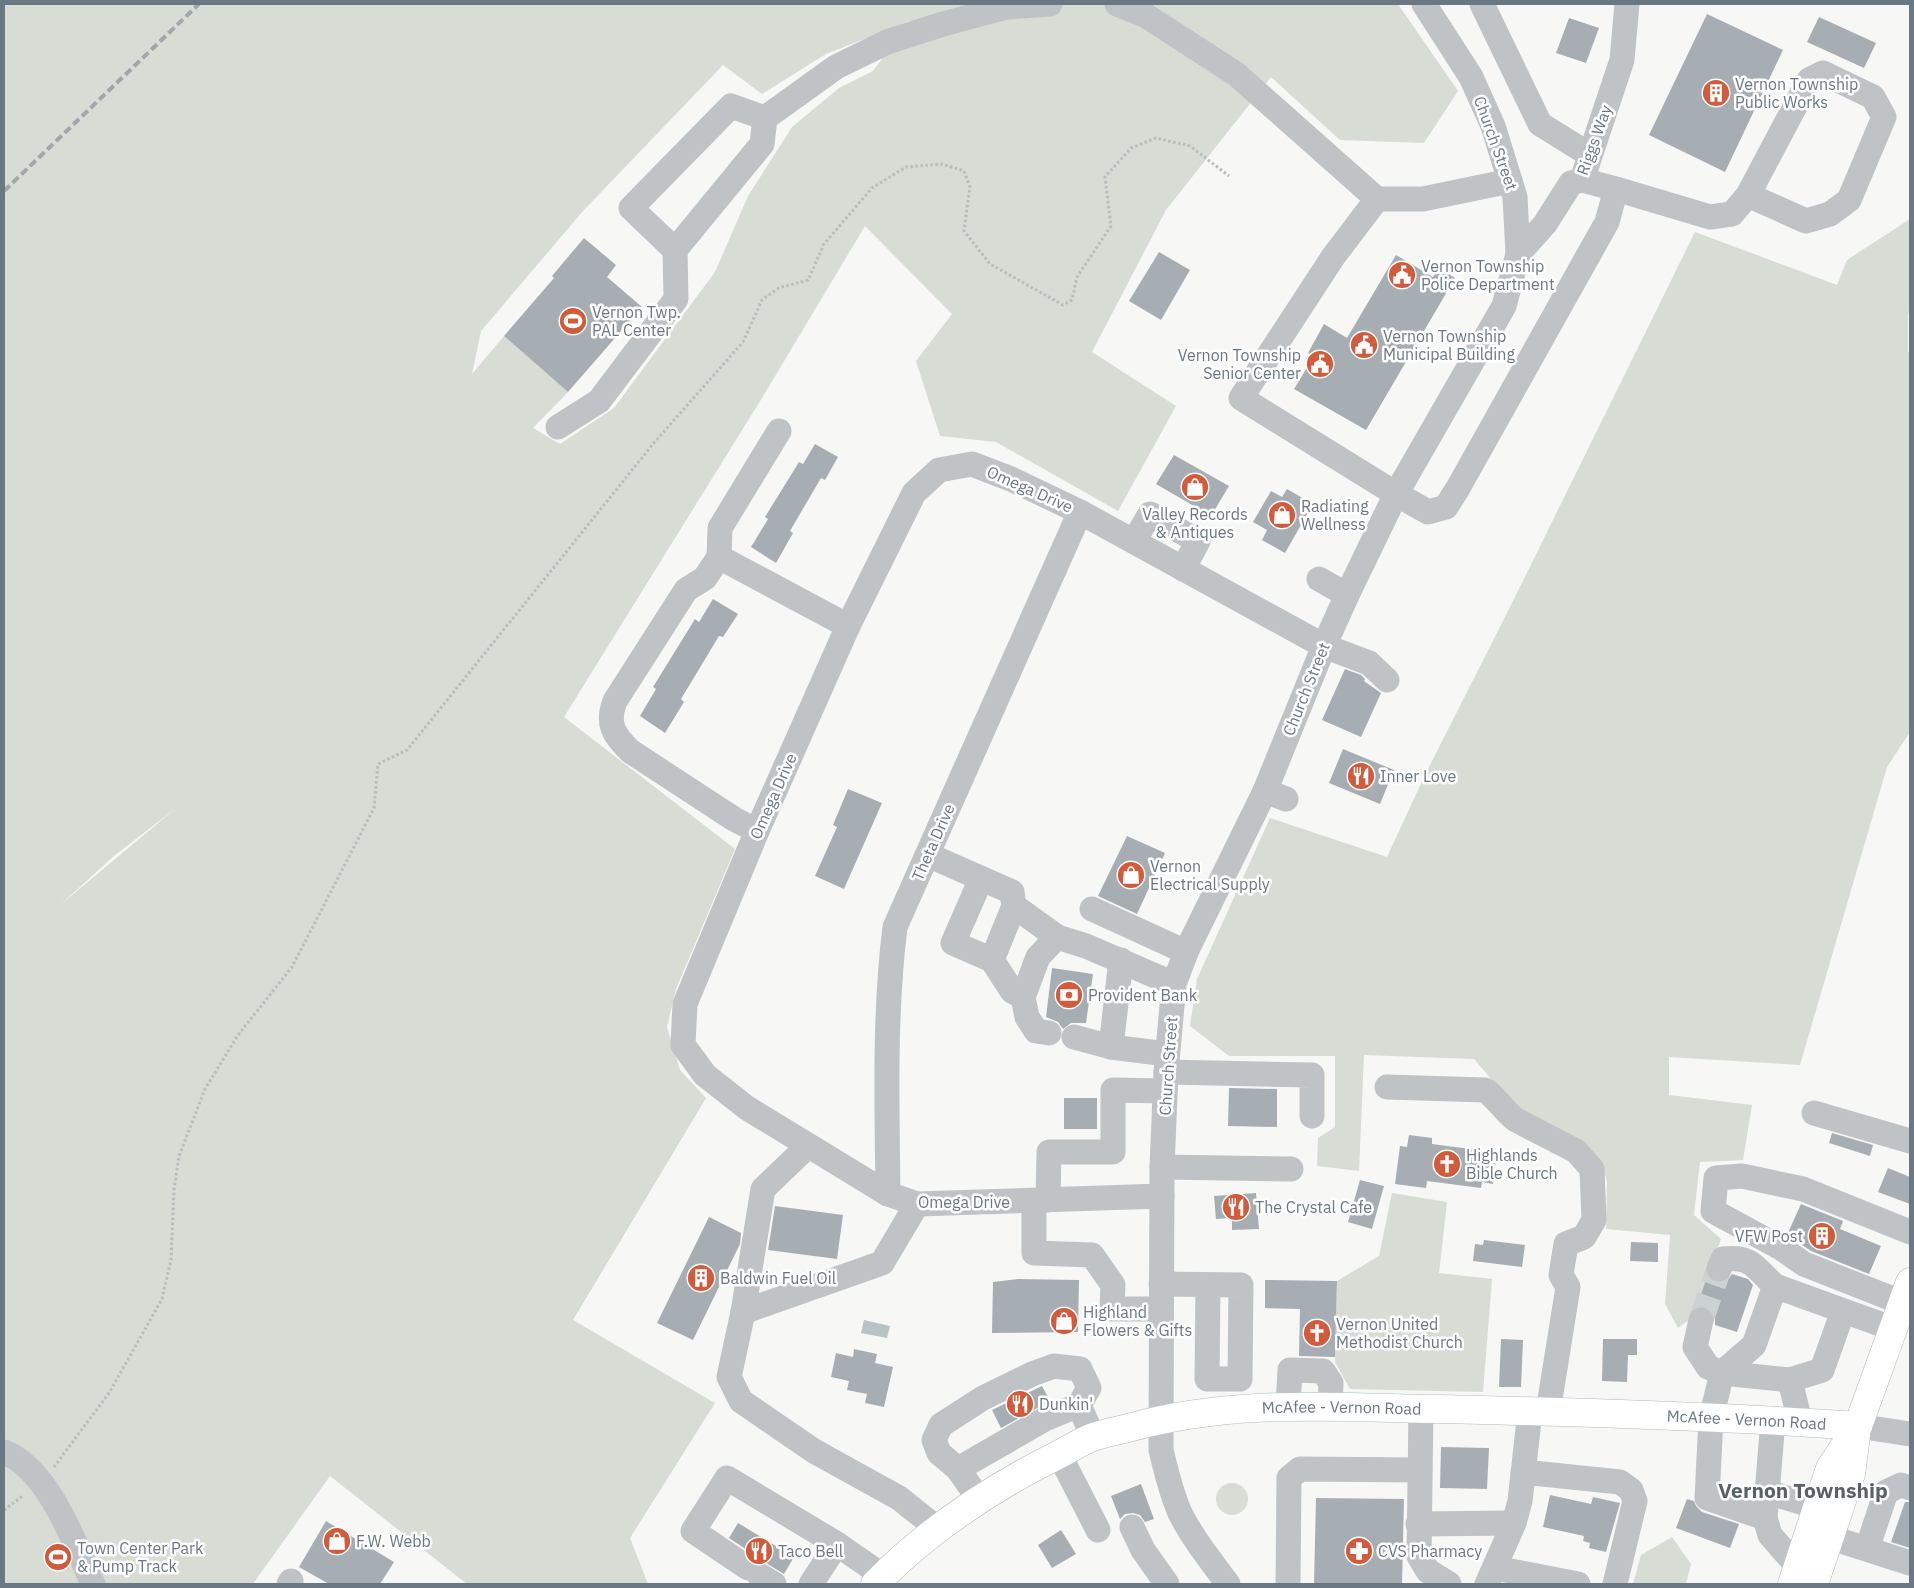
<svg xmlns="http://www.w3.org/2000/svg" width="1914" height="1588" font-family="'IBM Plex Sans',sans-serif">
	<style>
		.green { fill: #d7dcd4; fill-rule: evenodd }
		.water { fill: #b8c3c6 }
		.building { fill: #a7aeb3 }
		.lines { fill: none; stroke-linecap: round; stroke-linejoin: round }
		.minor-tunnel { stroke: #ccd1d2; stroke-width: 25; stroke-dasharray: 25 12; stroke-linecap: butt }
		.major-casing { stroke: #b2b7ba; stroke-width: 29 }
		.path { stroke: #b9bcbe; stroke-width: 3; stroke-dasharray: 2.5 2.5; stroke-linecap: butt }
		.minor { stroke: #bfc3c6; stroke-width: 25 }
		.major { stroke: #fff; stroke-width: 28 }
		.rail { stroke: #a1a7ab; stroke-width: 4; stroke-dasharray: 8 4; stroke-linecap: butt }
		.labels { text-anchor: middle; stroke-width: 5; stroke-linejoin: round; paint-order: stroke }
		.poi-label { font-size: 16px; fill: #697882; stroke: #fff; text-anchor: start }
		.street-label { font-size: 16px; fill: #697882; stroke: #fff }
		.district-label { font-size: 21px; font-weight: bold; fill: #566168; stroke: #fff }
	</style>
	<rect width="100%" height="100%" fill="#f7f7f5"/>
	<g class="green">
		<path d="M4,4h1394l60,87 -34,52 -84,-3 -69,-63 -105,133 -74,142 84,54 -58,105 -122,-69 -56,-6 -24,-75 36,-47 -87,-88 -103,172 -198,319 171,132 -59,140 -9,38 13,43 26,28 -133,222 142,83 -85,135 18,46h-181l-137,-108 -77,108h-249zM910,21l-37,50 -34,17 -47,39 -44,69 -33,76 -101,136 -54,36 -27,-16 35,-36 -64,-56 -32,38 9,-43 102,-120 140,-146 39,29 64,-40zM176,808l-117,98 55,-50z"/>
		<path d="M1910,219v87l-2,9v36l2,3v121l-1,12 1,29v216l-23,35 -87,298 -131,-8v38l83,10 -9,55 -43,2 -6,53 27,24 -28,78 -15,11 -13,-24 5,-69 -64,-6 1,-47 -5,-18 -85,-55 -43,-50 -110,-4 -5,116 -42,-5 1,-28 17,-11v-71h-106l-39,-30 7,-47 73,-161 117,39 37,-80 87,-172 184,-373 142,53 10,-25z"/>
		<path d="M1392,1193l55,9 -8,71 53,6 -9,113 -133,-3 -15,-27 2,-81 42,-25z"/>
		<circle cx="1232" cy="1499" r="16"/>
		<path d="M1672,1537l19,27 -5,20h-53l8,-29z"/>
	</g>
	<path class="water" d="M864,1320l26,6 -3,12 -26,-5z"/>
	<g class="building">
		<path d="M1707,14l76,36 -58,122 -76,-37z"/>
		<path d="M1819,17l57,26 -12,25 -57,-26z"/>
		<path d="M1569,18l30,10 -13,35 -30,-10z"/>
		<path d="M584,238l32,27 -9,12 35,30 -74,85 -64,-56 50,-58 -2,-2z"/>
		<path d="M1159,252l31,18 -29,50 -32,-19z"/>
		<path d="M1396,255l37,22 5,-9 17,10 -89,152 -72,-41 20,-33 -6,-3 16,-29 23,14z"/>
		<path d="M815,444l23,13 -13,23 -4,-2 -31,53 3,2 -17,30 -25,-16 17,-28 -3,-2 34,-55 4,2z"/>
		<path d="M1174,455l55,31 -18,30 -55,-32z"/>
		<path d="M1287,489l26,15 -28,49 -23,-13 5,-10 -14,-8 18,-31 11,6z"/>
		<path d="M713,599l25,15 -15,23 -4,-1 -38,63 3,3 -19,31 -25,-17 16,-27 -3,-2 42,-68 4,3z"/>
		<path d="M1345,669l16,6 4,4 -1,2 17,12 -20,44 -39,-17z"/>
		<path d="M1343,749l51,21 -14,34 -51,-21z"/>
		<path d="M848,789l34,14 -38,86 -29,-13 22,-49 -4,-2z"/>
		<path d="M1127,836l38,17 -28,61 -39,-18z"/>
		<path d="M1052,968l41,6 -7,49h-15l-8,6 -5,-7 -12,-5z"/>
		<path d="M1229,1088l48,1v38l-49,-1z"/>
		<rect x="1064" y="1098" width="33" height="31"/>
		<path d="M1832,1133l41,12 -3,11 -41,-13z"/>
		<path d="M1409,1135l23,3v6l54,7 -1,6 11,1 -3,26 -11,-2 -1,6 -54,-7 -1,7 -31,-4 5,-38 7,1z"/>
		<path d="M1888,1168l22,9v27l-32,-12z"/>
		<path d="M1360,1180l24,6 -12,43 -24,-7z"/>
		<path d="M1256,1193l3,36 -27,1v-12l-16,1 -2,-23z"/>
		<path d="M1801,1204l42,17 -3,8 41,17 -12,28 -58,-23 -24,-16z"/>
		<path d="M775,1206l68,9 -6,44 -69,-9z"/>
		<path d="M709,1217l32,16 -1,11 -47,96 -36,-17z"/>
		<path d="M1484,1240l41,5 -3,22 -49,-6 2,-17 8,1z"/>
		<path d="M1631,1242l27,1v19l-28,-1z"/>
		<path d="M1732,1274l16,5 5,6 -16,47 -22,-7v-9l-4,-6 -6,-4h-8l10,-29 6,5 8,1 6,-2z"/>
		<path d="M1018,1279l61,1 -1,52 -86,1 1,-51z"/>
		<path d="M1265,1280l72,1 -2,76 -36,-1 1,-47 -35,-1z"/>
		<path d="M1501,1339l22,1 -2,47h-22z"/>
		<path d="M1603,1339h34v16h-9l-1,27 -25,-1z"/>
		<path d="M854,1349l23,5 -2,9 18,4 -9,40 -19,-4 2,-9 -20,-4 2,-9 -18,-4 5,-24 17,4z"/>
		<path d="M1042,1386l8,15 -49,27 -9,-18z"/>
		<path d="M1441,1447l48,1 -2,41 -47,-1z"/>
		<path d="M1141,1484l13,35 -9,3 -5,-7 -7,-2 -8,1 -5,5 -9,-23z"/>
		<path d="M1550,1495l41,9 2,-7 27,6 -14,49 -17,-4 1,-5 -7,-2 1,-5 -41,-9z"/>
		<path d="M1316,1498l88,1 -2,85h-88z"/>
		<path d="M1687,1499l7,2 2,5 6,6 37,12 -9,24 -54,-20z"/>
		<path d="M1905,1502h5v46l-19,-6z"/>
		<path d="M326,1521l68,41 -14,22h-51l-30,-17z"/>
		<path d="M738,1523l56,34 -10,17 -18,-11 -6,-2 -4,-5 -27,-18z"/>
		<path d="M1061,1530l15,24 -24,14 -14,-23z"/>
	</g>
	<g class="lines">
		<path class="minor-tunnel" d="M1701,1320l18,-51"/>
		<defs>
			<g id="major">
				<path id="s1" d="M875,1584c52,-53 115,-95 181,-128 12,-6 24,-14 37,-19 11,-4 24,-6 35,-9 104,-29 203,-21 310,-19 140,3 280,7 420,17"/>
				<path d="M1792,1584l38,-116 28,-42 52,-144"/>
				<path d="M1814,1584l37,-110 5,-39"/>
			</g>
		</defs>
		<use href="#major" class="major-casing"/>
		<g class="path">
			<path d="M54,1467l55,-74 53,-94 9,-39 3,-70 5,-34 26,-67 33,-54 54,-68 82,-159 4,-44 29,-14 246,-306 90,-102 19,-42 17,-12 29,-8 16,-36 48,-56 34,-21 36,-3 22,7 6,16 -6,44 26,33 73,41 9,-5 5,-23 34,-51 -6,-49 26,-29 25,-10 34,8 39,30"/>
			<path d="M4,1510l20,-15"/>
		</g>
		<g class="minor">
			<path d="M1117,4l28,11 91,59 141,125h46l87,-18"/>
			<path d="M1482,4l58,120 50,31"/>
			<path d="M765,118l-34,-12 -100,102 44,42 87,-106 3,-26 71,-51 51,-25 56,-18 64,-17 43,-3"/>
			<path d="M1585,171l37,-111 5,-56"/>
			<path d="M1616,189l94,28 22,-3 16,-19 61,-115 14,-7 50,24 11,20 -35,83 -19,14 -24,7 -58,-26"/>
			<path d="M1377,199l-44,58 -92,141 155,96 32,18 18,-5 12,-19 149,-266 9,-33 -34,-9 -11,3 -26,41 -27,30"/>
			<path d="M558,427l41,-26 77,-102 -1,-49"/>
			<path d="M1134,541l16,-27 48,27 -15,28"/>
			<path d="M719,557l1,-29 59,-97"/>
			<path d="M1319,579l28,16"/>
			<path d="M1265,791l21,8"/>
			<path d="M757,831l-23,-12 -104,-68c-16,-16 -24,-27 -15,-50l71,-111 19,-12 14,-21 129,69"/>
			<path d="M928,855l84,37 2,14 43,31"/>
			<path d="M981,879l-28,64 39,17 20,31 11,6"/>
			<path d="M1092,909l94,43"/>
			<path d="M992,960l22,-54"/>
			<path d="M1049,1033l-13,-2 -9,-14 -4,-20 15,-40 19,-20 29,9 88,38"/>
			<path d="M1074,1037l37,10 56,7"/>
			<path d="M1111,1047l10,-87"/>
			<path d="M1166,1072l146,3v41"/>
			<path d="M1387,1087l98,3c12,8 19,21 31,30l60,31 16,18 2,51 -10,17 -18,7 -5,31 7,12 -20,125"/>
			<path d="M1814,1113l96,28"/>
			<path d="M808,1146l-45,43 -20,123 139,-49 35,-59"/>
			<path d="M1162,1167l129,2"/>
			<path d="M888,1194c-1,-89 -4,-178 7,-267l185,-415"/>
			<path d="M1162,1196l-245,8 -29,-10 -141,-86 -42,-33 -22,-30 2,-41 72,-173 91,-205 66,-133 25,-23 33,-6 39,15 69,33 244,134 45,17 18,17"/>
			<path d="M1048,1200l1,-48h64v-62l52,1"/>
			<path d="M1034,1201v52l58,2 21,30 -1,24h49"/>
			<path d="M1719,1269l4,-10c30,-3 32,9 52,27"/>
			<path d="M1161,1284l80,1 -1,94h-33l1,-94"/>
			<path d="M1903,1303l-99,-39 -23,-16 -68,-37 3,-33 26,-2 61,13 107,43"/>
			<path d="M743,1312l-14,65 12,24 73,50 85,47 39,31"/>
			<path d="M1701,1320l-6,27 13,20 14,6 68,7 32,-10 21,-59"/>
			<path d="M1790,1380l10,42"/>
			<path d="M1288,1406l2,-36 33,1 8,12 -1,24"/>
			<path d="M1421,1409l-2,147 9,15 21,13"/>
			<path d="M1773,1420l-8,98 5,17 28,32"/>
			<path d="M1858,1426l52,8"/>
			<path d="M4,1452c44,17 71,91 89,132"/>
			<path d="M1059,1454l39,76"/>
			<path d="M958,1469l-19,-16 -5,-13 7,-15 42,-27 49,-24 22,-8 26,3 9,19 -10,17"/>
			<path d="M1523,1472l97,10 11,8 4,11 -20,83"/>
			<path d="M1767,1492l50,15"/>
			<path d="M979,1499l-21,-30 87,-50 34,-14 14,32"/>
			<path d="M1765,1518l-58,-20 4,-80 11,-45 32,-28 21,-59 119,43"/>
			<path d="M1418,1524l96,-1"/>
			<path d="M1132,1527l11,23 24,34"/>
			<path d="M1829,1537l81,26"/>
			<path d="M1867,1549l19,-57 15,-7 9,3"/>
			<path d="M748,1568l-55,-37 34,-53 110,66 46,32"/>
			<path d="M1495,1568l83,16"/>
			<path d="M759,1575l15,9"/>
			<path d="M289,1584l2,-3"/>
			<path d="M811,1584l26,-40"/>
			<path d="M1228,1584c-17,-23 -35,-45 -48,-71 -9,-20 -14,-42 -19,-63l1,-283 4,-95 8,-88 12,-32 79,-161 59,-145 23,-51 49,-101 108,-188 14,-52 -3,-57 -22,-71 -22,-49 -47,-73"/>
			<path d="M1288,1584l1,-106 11,-9 119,1"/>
			<path d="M1487,1584l27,-61 6,-22 10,-90"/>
		</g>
		<use href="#major" class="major"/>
		<path class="rail" d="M4,191l195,-187"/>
	</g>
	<defs>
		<symbol id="building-disc" viewBox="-11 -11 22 22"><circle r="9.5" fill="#d15b3b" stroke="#fff"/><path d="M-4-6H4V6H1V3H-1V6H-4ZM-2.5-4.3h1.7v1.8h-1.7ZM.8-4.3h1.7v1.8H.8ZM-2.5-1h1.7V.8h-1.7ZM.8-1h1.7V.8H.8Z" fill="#fff"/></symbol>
		<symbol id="civic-disc" viewBox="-11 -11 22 22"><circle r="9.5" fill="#d15b3b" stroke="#fff"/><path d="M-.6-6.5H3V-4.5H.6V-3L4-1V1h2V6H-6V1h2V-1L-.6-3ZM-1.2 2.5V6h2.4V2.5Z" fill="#fff"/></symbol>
		<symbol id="stadium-disc" viewBox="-11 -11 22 22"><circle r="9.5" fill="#d15b3b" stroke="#fff"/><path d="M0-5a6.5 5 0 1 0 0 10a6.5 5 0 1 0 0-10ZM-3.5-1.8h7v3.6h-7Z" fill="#fff"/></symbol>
		<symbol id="shop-disc" viewBox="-11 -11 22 22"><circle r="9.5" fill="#d15b3b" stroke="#fff"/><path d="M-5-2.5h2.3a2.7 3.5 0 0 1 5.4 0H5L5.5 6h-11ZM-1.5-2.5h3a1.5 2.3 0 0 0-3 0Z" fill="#fff"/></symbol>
		<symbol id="restaurant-disc" viewBox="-11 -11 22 22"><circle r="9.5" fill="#d15b3b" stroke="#fff"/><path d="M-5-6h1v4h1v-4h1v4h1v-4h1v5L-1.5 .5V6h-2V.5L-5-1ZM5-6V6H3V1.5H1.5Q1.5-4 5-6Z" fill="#fff"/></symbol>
		<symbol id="bank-disc" viewBox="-11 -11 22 22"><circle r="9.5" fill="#d15b3b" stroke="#fff"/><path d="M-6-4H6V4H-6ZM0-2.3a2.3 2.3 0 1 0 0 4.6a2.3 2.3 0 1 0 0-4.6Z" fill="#fff"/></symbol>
		<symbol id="church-disc" viewBox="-11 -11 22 22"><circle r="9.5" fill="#d15b3b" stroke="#fff"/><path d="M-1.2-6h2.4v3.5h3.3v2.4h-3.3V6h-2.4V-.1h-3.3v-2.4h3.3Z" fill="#fff"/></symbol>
		<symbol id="pharmacy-disc" viewBox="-11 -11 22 22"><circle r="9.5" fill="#d15b3b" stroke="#fff"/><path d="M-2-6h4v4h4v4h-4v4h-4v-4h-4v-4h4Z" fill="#fff"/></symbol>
	</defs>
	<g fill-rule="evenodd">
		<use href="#building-disc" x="1700" y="77" width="32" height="32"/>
		<use href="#civic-disc" x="1386" y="259" width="32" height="32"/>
		<use href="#stadium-disc" x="557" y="305" width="32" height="32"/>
		<use href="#civic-disc" x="1348" y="329" width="32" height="32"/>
		<use href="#civic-disc" x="1304" y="348" width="32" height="32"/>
		<use href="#shop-disc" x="1179" y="471" width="32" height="32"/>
		<use href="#shop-disc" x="1266" y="499" width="32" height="32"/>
		<use href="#restaurant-disc" x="1345" y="760" width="32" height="32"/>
		<use href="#shop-disc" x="1115" y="859" width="32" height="32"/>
		<use href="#bank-disc" x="1053" y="979" width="32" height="32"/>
		<use href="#church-disc" x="1431" y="1148" width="32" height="32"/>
		<use href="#restaurant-disc" x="1220" y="1191" width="32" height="32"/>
		<use href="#building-disc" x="1806" y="1220" width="32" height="32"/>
		<use href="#building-disc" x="685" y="1262" width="32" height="32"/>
		<use href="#shop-disc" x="1048" y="1305" width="32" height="32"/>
		<use href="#church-disc" x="1301" y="1317" width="32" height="32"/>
		<use href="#restaurant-disc" x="1004" y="1388" width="32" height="32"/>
		<use href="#shop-disc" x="321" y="1525" width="32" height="32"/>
		<use href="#restaurant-disc" x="743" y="1535" width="32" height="32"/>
		<use href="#pharmacy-disc" x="1343" y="1535" width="32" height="32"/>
		<use href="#stadium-disc" x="42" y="1541" width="32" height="32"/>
	</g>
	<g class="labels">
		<g class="poi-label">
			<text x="1735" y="90">Vernon Township<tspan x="1735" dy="18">Public Works</tspan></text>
			<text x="1421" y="272">Vernon Township<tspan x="1421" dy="18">Police Department</tspan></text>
			<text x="592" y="318">Vernon Twp.<tspan x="592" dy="18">PAL Center</tspan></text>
			<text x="1383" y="342">Vernon Township<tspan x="1383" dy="18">Municipal Building</tspan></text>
			<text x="1301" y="361" text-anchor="end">Vernon Township<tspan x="1301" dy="18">Senior Center</tspan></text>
			<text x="1301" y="512">Radiating<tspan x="1301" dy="18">Wellness</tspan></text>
			<text x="1195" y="520" text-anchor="middle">Valley Records<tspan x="1195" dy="18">&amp; Antiques</tspan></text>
			<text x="1380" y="782">Inner Love</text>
			<text x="1150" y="872">Vernon<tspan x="1150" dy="18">Electrical Supply</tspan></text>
			<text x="1088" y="1001">Provident Bank</text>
			<text x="1466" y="1161">Highlands<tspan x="1466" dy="18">Bible Church</tspan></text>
			<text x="1255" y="1213">The Crystal Cafe</text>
			<text x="1803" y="1242" text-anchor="end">VFW Post</text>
			<text x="720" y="1284">Baldwin Fuel Oil</text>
			<text x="1083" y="1318">Highland<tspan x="1083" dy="18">Flowers &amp; Gifts</tspan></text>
			<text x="1336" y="1330">Vernon United<tspan x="1336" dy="18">Methodist Church</tspan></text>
			<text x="1039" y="1410">Dunkin'</text>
			<text x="356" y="1547">F.W. Webb</text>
			<text x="77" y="1554">Town Center Park<tspan x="77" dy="18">&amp; Pump Track</tspan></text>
			<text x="778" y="1557">Taco Bell</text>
			<text x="1378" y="1557">CVS Pharmacy</text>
		</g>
		<g class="street-label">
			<text transform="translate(1594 140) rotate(-70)" y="6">Riggs Way</text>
			<text transform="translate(1496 143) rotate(70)" y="6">Church Street</text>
			<text transform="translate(1030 489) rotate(24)" y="6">Omega Drive</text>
			<text transform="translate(1306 689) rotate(-68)" y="6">Church Street</text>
			<text transform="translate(773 796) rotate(-66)" y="6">Omega Drive</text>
			<text transform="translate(933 842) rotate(-66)" y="6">Theta Drive</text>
			<text transform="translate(1168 1066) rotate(-86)" y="6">Church Street</text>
			<text x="964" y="1208">Omega Drive</text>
			<text dy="6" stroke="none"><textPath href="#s1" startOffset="516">McAfee - Vernon Road</textPath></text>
			<text dy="6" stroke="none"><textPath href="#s1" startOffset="921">McAfee - Vernon Road</textPath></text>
		</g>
		<g class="district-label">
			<text x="1803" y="1498">Vernon Township</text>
		</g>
	</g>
	<rect width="1914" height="1588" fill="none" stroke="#697882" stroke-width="10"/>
</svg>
